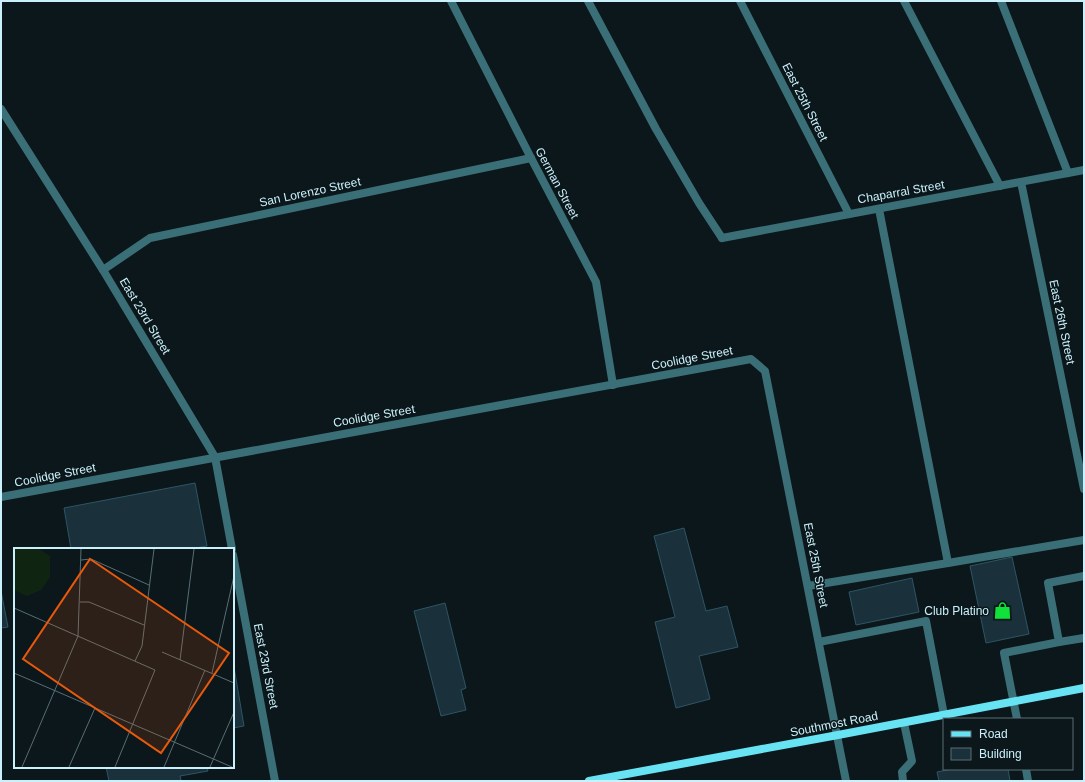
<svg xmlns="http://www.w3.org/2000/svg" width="1085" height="782" font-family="Arial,sans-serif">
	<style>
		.building { fill: #1a313b; stroke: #2d5565 }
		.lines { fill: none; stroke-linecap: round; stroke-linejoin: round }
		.lane { stroke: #3b6f77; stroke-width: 8 }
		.street { stroke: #3b6f77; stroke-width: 8 }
		.secondary { stroke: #68e3f4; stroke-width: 8 }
		.labels { text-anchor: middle; stroke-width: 3; stroke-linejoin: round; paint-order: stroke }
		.street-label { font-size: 12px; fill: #caf1fb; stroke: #0c171b }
		.poi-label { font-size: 12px; fill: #caf1fb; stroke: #0c171b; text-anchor: end }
		.inset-road { fill: none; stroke: #586e75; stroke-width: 1 }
		.view { fill: #e8590c; fill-opacity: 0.15; stroke: #e8590c; stroke-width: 2 }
		.inset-edge { fill: none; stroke: #caf1fb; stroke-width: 2 }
	</style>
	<rect width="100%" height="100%" fill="#0c171b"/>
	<g class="building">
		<path d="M195,483l12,63 -18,3h-118l-7,-41z"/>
		<path d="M684,528l22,83 21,-5 11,41 -39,9 11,43 -34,9 -21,-86 20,-5 -21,-81z"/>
		<path d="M1012,557l17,77 -43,9 -16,-77z"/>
		<path d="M912,578l7,34 -63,13 -7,-33z"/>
		<path d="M1,591l7,36 -7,1z"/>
		<path d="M445,603l21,85 -5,2 5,20 -25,6 -27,-105z"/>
		<path d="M233,661l11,65 -11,2z"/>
		<path d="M106,767h101l1,4 -28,5 1,4 -5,1h-67z"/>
		<path d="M952,769h56l2,12h-71l-2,-9z"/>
	</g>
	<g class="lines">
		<g class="lane">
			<path d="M588,1l68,128 43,74 23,35"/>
			<path d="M904,1l96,185"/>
			<path d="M948,563l136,-23"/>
			<path d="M808,586l140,-23 -69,-354"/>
			<path d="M819,642l107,-21 18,94"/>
			<path d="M1059,642l25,-4"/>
			<path d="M1017,719l-13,-66 55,-11 -11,-59 36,-7"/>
			<path d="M1026,769l2,12"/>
			<path d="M903,781l-1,-9 10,-11 -8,-38"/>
		</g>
		<g class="street">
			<path d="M451,1l80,157 65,124 17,103"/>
			<path d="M740,1l109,213"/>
			<path d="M1001,1l67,172"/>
			<path d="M1,109l102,161 112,187 17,92"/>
			<path d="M1021,182l63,307"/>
			<path d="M722,238l362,-68"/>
			<path d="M103,270l47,-32 381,-80"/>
			<path d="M1,497c250,-47 500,-91 750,-138l14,12 81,410"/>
			<path d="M233,555l42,226"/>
		</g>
		<path class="secondary" d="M589,781l249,-46 246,-47"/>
	</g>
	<defs>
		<symbol id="shop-bare" viewBox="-9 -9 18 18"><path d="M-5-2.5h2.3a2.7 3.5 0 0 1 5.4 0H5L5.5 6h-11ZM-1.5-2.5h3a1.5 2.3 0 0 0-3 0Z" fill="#10e23a" stroke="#0c171b" stroke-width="2.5" paint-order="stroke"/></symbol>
	</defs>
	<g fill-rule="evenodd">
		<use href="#shop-bare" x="990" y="598" width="25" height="25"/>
	</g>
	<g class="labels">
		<g class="street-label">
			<text transform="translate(805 102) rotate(63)" y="4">East 25th Street</text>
			<text transform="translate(557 183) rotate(62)" y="4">German Street</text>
			<text transform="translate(310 192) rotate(-12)" y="4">San Lorenzo Street</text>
			<text transform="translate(901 192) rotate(-10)" y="4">Chaparral Street</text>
			<text transform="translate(145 316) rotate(59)" y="4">East 23rd Street</text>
			<text transform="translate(1062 322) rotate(78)" y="4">East 26th Street</text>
			<text transform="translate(692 358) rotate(-11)" y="4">Coolidge Street</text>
			<text transform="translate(374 416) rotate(-10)" y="4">Coolidge Street</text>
			<text transform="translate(55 475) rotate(-11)" y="4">Coolidge Street</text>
			<text transform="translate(816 565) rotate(79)" y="4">East 25th Street</text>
			<text transform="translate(266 666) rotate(79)" y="4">East 23rd Street</text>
			<text transform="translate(834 724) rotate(-11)" y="4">Southmost Road</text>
		</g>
		<g class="poi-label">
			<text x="989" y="615">Club Platino</text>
		</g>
	</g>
	<g transform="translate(14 548)">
		<rect width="220" height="220" fill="#0c171b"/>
		<path d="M0,1h25l11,7v21l-9,13 -14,6 -13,-6z" fill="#102511"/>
		<path class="inset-road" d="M67,12l10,-1 58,26M66,54h9l55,23M0,60l141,62 -40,97M148,104l72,31M166,112l14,-111M121,113l7,-15 12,-97M0,125l218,94M198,125l22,-97M8,219l56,-131 3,-87M55,219l26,-59M150,219l41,-97M196,219l24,-55"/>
		<path class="view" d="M76,11l139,94 -68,100 -138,-94z"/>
		<rect width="220" height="220" class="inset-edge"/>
	</g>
	<rect width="1085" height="782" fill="none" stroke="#caf1fb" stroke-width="4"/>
	<rect x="943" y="718" width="130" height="52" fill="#0c171b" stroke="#586e75"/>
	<rect x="951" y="731" width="20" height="6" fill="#68e3f4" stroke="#586e75"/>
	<text x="979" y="738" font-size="12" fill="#caf1fb">Road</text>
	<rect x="951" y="748" width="20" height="12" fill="#1a313b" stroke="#586e75"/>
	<text x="979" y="758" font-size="12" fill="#caf1fb">Building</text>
</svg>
